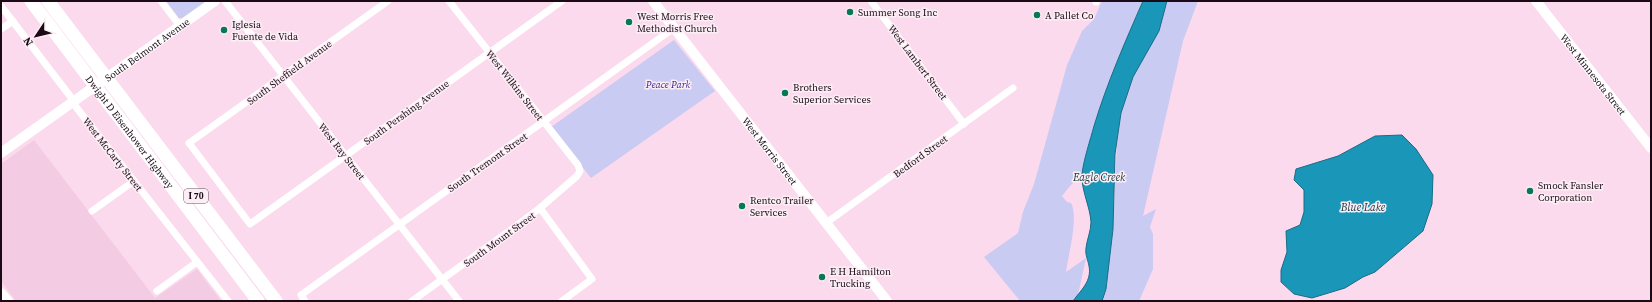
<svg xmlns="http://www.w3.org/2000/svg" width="1652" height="302" font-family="'Source Serif 4',serif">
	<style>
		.built { fill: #f3cce3 }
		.green { fill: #c9cbf2 }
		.water { fill: #1996b8; stroke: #1a6c87 }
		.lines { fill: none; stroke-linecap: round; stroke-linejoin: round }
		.street { stroke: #fff; stroke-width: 7 }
		.secondary { stroke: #fff; stroke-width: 10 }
		.highway { stroke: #fff; stroke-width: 13 }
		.poi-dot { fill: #077853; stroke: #fbeff5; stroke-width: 1.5 }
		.labels { text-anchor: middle; stroke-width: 3; stroke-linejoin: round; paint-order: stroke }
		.shield { fill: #fbeff5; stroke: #5e4e58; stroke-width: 1 }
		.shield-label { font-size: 9px; font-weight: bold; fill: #1b0915 }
		.poi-label { font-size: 10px; fill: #1b0915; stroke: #fbeff5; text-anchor: start }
		.street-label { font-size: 10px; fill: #1b0915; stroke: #fbeff5 }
		.park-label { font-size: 10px; font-style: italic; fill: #3a2795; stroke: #fbeff5 }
		.water-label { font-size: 11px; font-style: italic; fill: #213941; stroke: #fbeff5 }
	</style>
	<rect width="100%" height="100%" fill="#fcdaee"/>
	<path class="built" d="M34,140l121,158 42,-29 24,32h-205l-15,-20v-117z"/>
	<g class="green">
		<path d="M166,1h44l-25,18 -6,-1z"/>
		<path d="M1102,1h41l-38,91 -18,59 -5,23 -12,12 -8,10 5,6 4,1c8,14 -3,53 -5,69l20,-14 -8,37 -5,6h-53l-36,-44 34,-24 5,-21 11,-28 33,-119 15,-34 12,-12z"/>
		<path d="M1168,1h30l-15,40 -40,175 13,-7 -6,18 3,7v35l-14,32h-37l4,-12 7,-60 4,-86 4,-30 12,-36 26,-46 2,-11z"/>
		<path d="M674,40l41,51 -124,87 -40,-51z"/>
	</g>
	<g class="water">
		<path d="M1143,1h24l-8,30 -26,46 -12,36 -6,41 -2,75 -7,60 -4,12h-29c8,-11 19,-20 16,-35 -1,-6 -4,-11 -3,-18 1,-9 5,-17 5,-26 -1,-16 -10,-32 -9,-48 2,-16 8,-33 12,-48 13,-43 31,-84 49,-125z"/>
		<path d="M1402,135l14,14 17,26 -1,29 -9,27 -48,41 -12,5 -18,11 -33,10 -18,-4 -13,-12v-12l6,-18 -1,-21 14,-6 4,-13v-22l-10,-10 2,-11 42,-13 37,-20z"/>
	</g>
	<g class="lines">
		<g class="street">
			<path d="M161,1l19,25"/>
			<path d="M225,1l234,300"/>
			<path d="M388,1l-199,142 61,81 312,-223"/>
			<path d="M871,1l93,123"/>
			<path d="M1096,1v1"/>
			<path d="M1,6l69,90 6,11 152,194"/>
			<path d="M1,29l12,-8"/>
			<path d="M540,208l52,71 -30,22"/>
			<path d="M92,211l42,-30"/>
			<path d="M826,223l187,-135"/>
			<path d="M157,291l40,-29"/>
			<path d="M305,301l-4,-6 373,-267"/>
			<path d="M412,301l100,-72 28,-21 37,-32 3,-5 -2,-6 -129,-164"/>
		</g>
		<g class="secondary">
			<path id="s1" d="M653,1l234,300"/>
			<path id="s2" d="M1536,1l115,147"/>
			<path id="s3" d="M1,153l214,-152"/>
			<path d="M1,293l7,8"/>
		</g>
		<g class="highway">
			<path id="s4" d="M31,1l227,300"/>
			<path d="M48,1l228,300"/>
		</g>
	</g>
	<g class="poi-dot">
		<circle cx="850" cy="12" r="4"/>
		<circle cx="1037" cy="15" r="4"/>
		<circle cx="629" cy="22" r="4"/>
		<circle cx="224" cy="30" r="4"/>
		<circle cx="785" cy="93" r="4"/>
		<circle cx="1530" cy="191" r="4"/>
		<circle cx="742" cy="206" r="4"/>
		<circle cx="822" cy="277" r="4"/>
	</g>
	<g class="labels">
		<rect class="shield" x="184" y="189" width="24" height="14" rx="3"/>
		<g class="shield-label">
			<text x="196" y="199">I 70</text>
		</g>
		<g class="poi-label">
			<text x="858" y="16">Summer Song Inc</text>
			<text x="1045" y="19">A Pallet Co</text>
			<text x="637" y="20">West Morris Free<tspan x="637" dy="12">Methodist Church</tspan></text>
			<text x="232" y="28">Iglesia<tspan x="232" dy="12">Fuente de Vida</tspan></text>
			<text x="793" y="91">Brothers<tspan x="793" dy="12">Superior Services</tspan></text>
			<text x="1538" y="189">Smock Fansler<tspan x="1538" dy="12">Corporation</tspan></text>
			<text x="750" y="204">Rentco Trailer<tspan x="750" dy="12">Services</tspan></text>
			<text x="830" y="275">E H Hamilton<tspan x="830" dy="12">Trucking</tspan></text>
		</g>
		<g class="street-label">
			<text dy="4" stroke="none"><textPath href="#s3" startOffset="179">South Belmont Avenue</textPath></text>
			<text transform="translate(918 62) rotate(53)" y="4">West Lambert Street</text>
			<text transform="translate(289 72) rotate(-36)" y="4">South Sheffield Avenue</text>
			<text dy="4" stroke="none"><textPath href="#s2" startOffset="93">West Minnesota Street</textPath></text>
			<text transform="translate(515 85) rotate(52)" y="4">West Wilkins Street</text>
			<text transform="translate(406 112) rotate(-36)" y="4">South Pershing Avenue</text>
			<text dy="4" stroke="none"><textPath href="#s4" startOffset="164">Dwight D Eisenhower Highway</textPath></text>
			<text transform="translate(342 151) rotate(52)" y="4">West Ray Street</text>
			<text dy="4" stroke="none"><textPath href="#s1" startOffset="190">West Morris Street</textPath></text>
			<text transform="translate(113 154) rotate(52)" y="4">West McCarty Street</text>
			<text transform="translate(920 156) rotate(-36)" y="4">Bedford Street</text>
			<text transform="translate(487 162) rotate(-35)" y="4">South Tremont Street</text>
			<text transform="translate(499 239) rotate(-36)" y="4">South Mount Street</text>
		</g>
		<g class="park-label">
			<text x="668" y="88">Peace Park</text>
		</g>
		<g class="water-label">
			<text x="1099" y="181">Eagle Creek</text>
			<text x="1363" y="211">Blue Lake</text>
		</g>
	</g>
	<rect width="1652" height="302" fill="none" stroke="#1b0915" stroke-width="4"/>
	<g transform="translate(36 36) rotate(235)" stroke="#fbeff5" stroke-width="3" paint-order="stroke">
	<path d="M0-3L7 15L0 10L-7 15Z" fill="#1b0915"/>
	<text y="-6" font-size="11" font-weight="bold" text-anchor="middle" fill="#1b0915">N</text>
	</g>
</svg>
